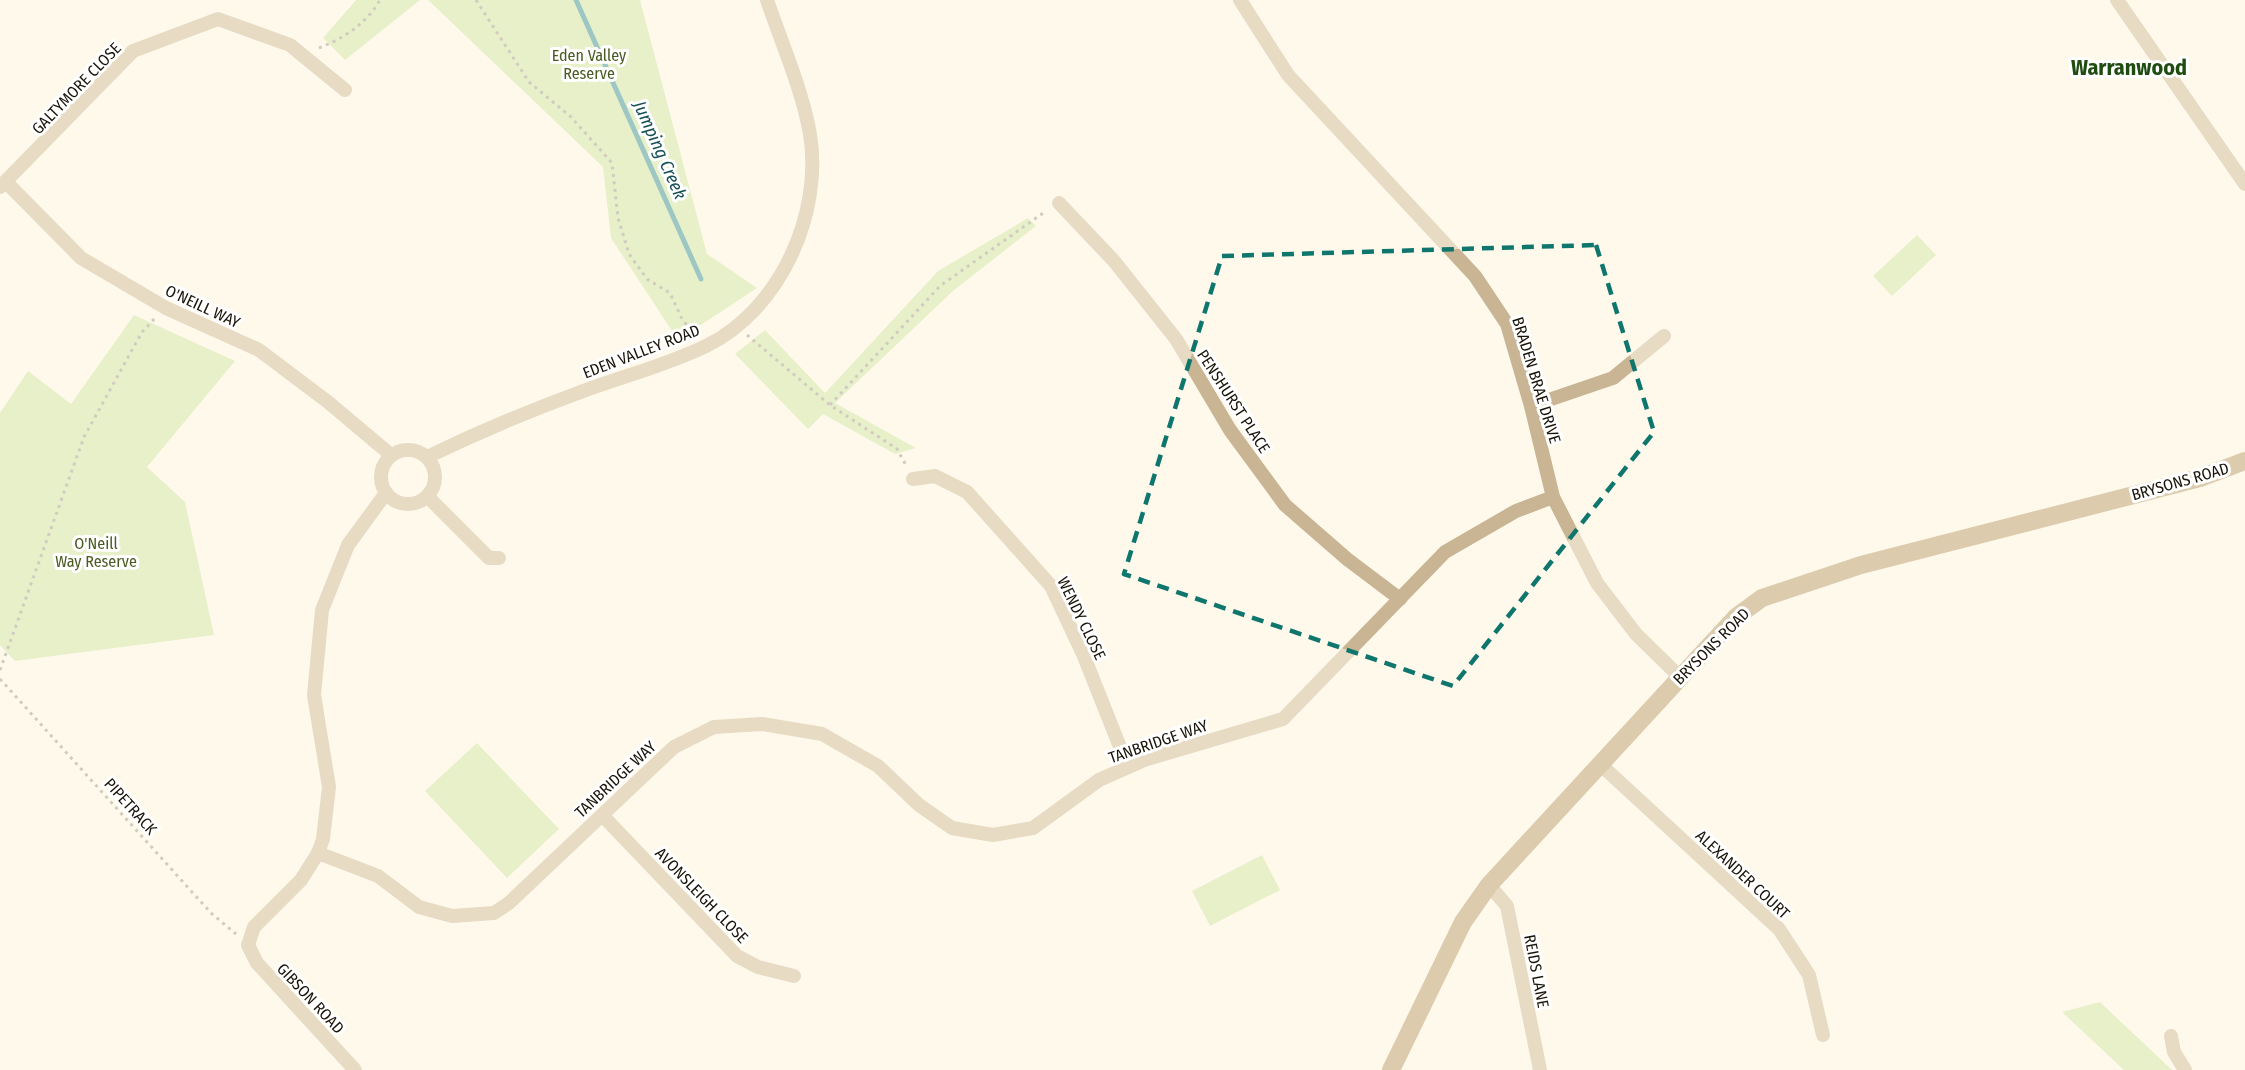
<svg xmlns="http://www.w3.org/2000/svg" width="2245" height="1070" font-family="'Fira Sans Condensed',sans-serif">
	<style>
		.green { fill: #cce5a0 }
		.lines { fill: none; stroke-linecap: round; stroke-linejoin: round }
		.stream { stroke: #288a91; stroke-width: 5 }
		.path { stroke: #9b9589; stroke-width: 3; stroke-dasharray: 3 4.5; stroke-linecap: butt }
		.street { stroke: #c9b593; stroke-width: 14 }
		.secondary { stroke: #b1935e; stroke-width: 18 }
		.marked { fill: none; stroke: #0f766e; stroke-width: 4.5; stroke-dasharray: 12 8; stroke-linejoin: round }
		.labels { text-anchor: middle; stroke-width: 6; stroke-linejoin: round; paint-order: stroke }
		.park-label { font-size: 16px; fill: #485b20; stroke: #fff }
		.street-label { font-size: 16px; fill: #191409; stroke: #fff }
		.water-label { font-size: 18px; font-style: italic; fill: #175056; stroke: #fff }
		.district-label { font-size: 22px; font-weight: bold; fill: #1f4c11; stroke: #fff }
	</style>
	<rect width="100%" height="100%" fill="#fff9ec"/>
	<g class="green">
		<path d="M356,0h64l-75,60 -22,-22z"/>
		<path d="M428,0h212l67,254 50,34 -79,52 -67,-102 -8,-71z"/>
		<path d="M1028,218l8,8 -83,65 -118,112 81,45 -21,6 -72,-40 -15,15 -73,-75 30,-24 60,63 113,-122z"/>
		<path d="M1917,235l19,20 -44,41 -19,-20z"/>
		<path d="M134,315l101,46 -88,106 38,35 29,133 -199,26 -15,-16v-232l28,-42 43,33z"/>
		<path d="M477,743l82,86 -52,49 -82,-87z"/>
		<path d="M1262,855l18,35 -70,36 -18,-35z"/>
		<path d="M2100,1002l72,68h-48l-62,-58z"/>
	</g>
	<g class="lines">
		<path class="stream" d="M576,0l125,279"/>
		<g class="path">
			<path d="M476,0l53,82 42,35 41,46 6,55 11,36 18,25 23,14 13,28 14,14"/>
			<path d="M319,48c24,-9 48,-25 61,-48"/>
			<path d="M747,335l83,70 67,44 10,18"/>
			<path d="M830,405l110,-119 106,-75"/>
			<path d="M0,670l84,-233 58,-105 14,-15"/>
			<path d="M0,679l211,234 25,21"/>
		</g>
		<g class="street">
			<path d="M1240,0l48,75 187,201 32,48 24,82 22,91 44,86 39,51 44,43"/>
			<path d="M2117,0l128,184"/>
			<path d="M6,182l75,76 85,50 93,42 69,52 63,53"/>
			<path d="M0,187l133,-136 85,-32 72,26 55,45"/>
			<path d="M1059,203l55,58 62,78 54,91 55,75 62,54 53,40"/>
			<path d="M1531,406l82,-28 51,-42"/>
			<circle cx="408" cy="477" r="27"/>
			<path d="M427,457c50,-24 99,-45 151,-64 42,-16 87,-27 128,-47 74,-36 117,-132 104,-212 -8,-45 -28,-90 -43,-134"/>
			<path d="M913,479l22,-3 32,16 84,94 32,68 45,113"/>
			<path d="M427,496l62,62h10"/>
			<path d="M1600,764l179,165 30,46 14,60"/>
			<path d="M602,815l135,141 21,11 36,9"/>
			<path d="M318,853l60,23 41,31 33,9 42,-3 15,-10 165,-156 40,-20 48,-3 60,10 56,32 41,39 33,23 41,7 40,-7 66,-48 45,-20 139,-41 162,-167 71,-41 37,-14"/>
			<path d="M1489,885l18,21 33,164"/>
			<path d="M2171,1036l3,16 11,18"/>
			<path d="M355,1070l-98,-107 -9,-18 6,-18 47,-47 17,-27 5,-14 6,-52 -15,-92 8,-85 26,-65 38,-52"/>
		</g>
		<path class="secondary" d="M1391,1070l72,-148 26,-37 247,-268 26,-19 99,-33 339,-87 45,-17"/>
	</g>
	<path d="M0 0H2245V1070H0ZM1596,245l58,187 -201,254 -329,-112 98,-318z" fill="#fff9ec" fill-opacity=".55" fill-rule="evenodd"/>
	<path class="marked" d="M1596,245l58,187 -201,254 -329,-112 98,-318z"/>
	<g class="labels">
		<g class="park-label">
			<text x="589" y="61">Eden Valley<tspan x="589" dy="18">Reserve</tspan></text>
			<text x="96" y="549">O'Neill<tspan x="96" dy="18">Way Reserve</tspan></text>
		</g>
		<g class="street-label">
			<text transform="translate(76 88) rotate(-46)" y="6">GALTYMORE CLOSE</text>
			<text transform="translate(203 306) rotate(25)" y="6">O'NEILL WAY</text>
			<text transform="translate(641 351) rotate(-21)" y="6">EDEN VALLEY ROAD</text>
			<text transform="translate(1537 380) rotate(73)" y="6">BRADEN BRAE DRIVE</text>
			<text transform="translate(1234 401) rotate(57)" y="6">PENSHURST PLACE</text>
			<text transform="translate(2180 481) rotate(-16)" y="6">BRYSONS ROAD</text>
			<text transform="translate(1082 618) rotate(64)" y="6">WENDY CLOSE</text>
			<text transform="translate(1711 646) rotate(-45)" y="6">BRYSONS ROAD</text>
			<text transform="translate(1158 741) rotate(-19)" y="6">TANBRIDGE WAY</text>
			<text transform="translate(615 779) rotate(-43)" y="6">TANBRIDGE WAY</text>
			<text transform="translate(131 806) rotate(48)" y="6">PIPETRACK</text>
			<text transform="translate(1743 874) rotate(43)" y="6">ALEXANDER COURT</text>
			<text transform="translate(702 895) rotate(46)" y="6">AVONSLEIGH CLOSE</text>
			<text transform="translate(1537 971) rotate(79)" y="6">REIDS LANE</text>
			<text transform="translate(311 998) rotate(47)" y="6">GIBSON ROAD</text>
		</g>
		<g class="water-label">
			<text transform="translate(660 150) rotate(66)" y="6">Jumping Creek</text>
		</g>
		<g class="district-label">
			<text x="2129" y="75">Warranwood</text>
		</g>
	</g>
</svg>
